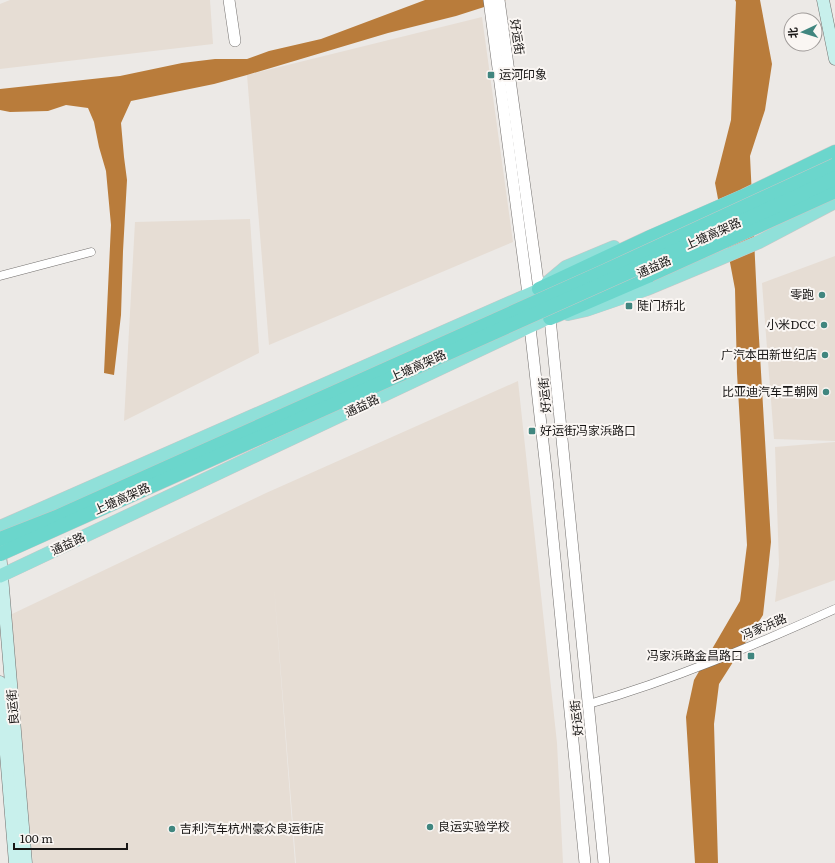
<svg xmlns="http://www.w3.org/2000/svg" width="835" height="863" font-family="Literata,'Noto Sans SC',serif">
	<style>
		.built { fill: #e6ddd4 }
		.water { fill: #b97c3b }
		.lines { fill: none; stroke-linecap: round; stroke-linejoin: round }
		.minor-casing { stroke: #73706e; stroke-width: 9 }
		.tertiary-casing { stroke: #73706e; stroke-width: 12 }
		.secondary-casing { stroke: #73706e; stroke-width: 13 }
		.primary-casing { stroke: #c8c7c7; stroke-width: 14 }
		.trunk-casing { stroke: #c8c7c7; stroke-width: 15 }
		.minor { stroke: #fff; stroke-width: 8 }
		.tertiary { stroke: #fff; stroke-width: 11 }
		.secondary { stroke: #c8f0ec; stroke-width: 12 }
		.primary { stroke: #90e0d9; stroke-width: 13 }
		.trunk { stroke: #6bd6cc; stroke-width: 14 }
		.trunk-bridge-casing { stroke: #c8c7c7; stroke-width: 15; stroke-linecap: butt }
		.trunk-bridge { stroke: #6bd6cc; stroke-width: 14 }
		.poi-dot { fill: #40867f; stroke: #faf6f3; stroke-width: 1.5 }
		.labels { text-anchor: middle; stroke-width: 4; stroke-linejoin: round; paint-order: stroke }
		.street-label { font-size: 12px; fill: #181615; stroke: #faf6f3 }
		.poi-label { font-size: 12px; fill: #181615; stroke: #faf6f3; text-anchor: start }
	</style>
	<rect width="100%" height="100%" fill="#ece9e6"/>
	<g class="built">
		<path d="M10,0h200l3,44 -213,25v-65z"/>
		<path d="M482,17l31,225 -244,103 -22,-270z"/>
		<path d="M250,219l9,134 -135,68 11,-199z"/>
		<path d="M835,256v185l-61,-2 -12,-156z"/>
		<path d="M518,381l39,362 6,120h-267l-22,-277 21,277h-262l-23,-248 256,-122z"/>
		<path d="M835,442v138l-60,22 4,-38 -4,-117z"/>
	</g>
	<g class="water">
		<path d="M425,0h81l-50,16 -68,17 -141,42 -33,9 -83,17 -10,22 3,34 3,23 -4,71 -2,64 -7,60 -10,-2 7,-148 -5,-54 -7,-24 -5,-25 -6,-14 -22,-3 -18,6 -38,1 -10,-2v-21l120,-13 62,-13 33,-4h32l22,-8 52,-12z"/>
		<path d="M735,0h25l12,64 -7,46 -15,46 8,165 13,221 -8,73 -44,69 -5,40 4,139h-23l-9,-146 8,-37 46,-79 7,-56 -10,-172 -2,-84 -20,-106 16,-63 5,-118z"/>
	</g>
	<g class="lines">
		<defs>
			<g id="minor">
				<path d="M0,276l91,-24"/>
				<path d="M589,704c84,-24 166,-59 246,-95"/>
			</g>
			<g id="tertiary">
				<path d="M229,0l6,41"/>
				<path d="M489,0l39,294 2,33 17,151 38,385"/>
				<path d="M499,0l40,289 11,29 54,545"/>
			</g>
			<g id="secondary">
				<path d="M823,0l12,59"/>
				<path d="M0,552l26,311"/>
				<path d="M0,682l15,181"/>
			</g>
			<g id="primary">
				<path d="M548,282l18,-15 48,-20"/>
				<path d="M568,314l18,-4 61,-21 72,-30 40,-17 76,-40"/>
				<path d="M0,527l548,-241"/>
				<path d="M0,576l558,-263"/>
			</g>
			<g id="trunk">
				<path d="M539,289l109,-51 96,-42 91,-44"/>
				<path d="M550,318l100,-43"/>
			</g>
		</defs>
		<use href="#minor" class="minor-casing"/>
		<use href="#tertiary" class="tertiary-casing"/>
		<use href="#secondary" class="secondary-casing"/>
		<use href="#primary" class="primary-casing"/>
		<use href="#trunk" class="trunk-casing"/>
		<use href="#minor" class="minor"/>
		<use href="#tertiary" class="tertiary"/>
		<use href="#secondary" class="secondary"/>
		<use href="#primary" class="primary"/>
		<use href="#trunk" class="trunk"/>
		<defs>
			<g id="trunk-bridge">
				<path d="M650,275l185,-84"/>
				<path d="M0,539l59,-23 546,-245 230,-106"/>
				<path d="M0,554l787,-353 48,-23"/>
			</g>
		</defs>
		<use href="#trunk-bridge" class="trunk-bridge-casing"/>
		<use href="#trunk-bridge" class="trunk-bridge"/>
	</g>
	<g class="poi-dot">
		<rect x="487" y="71" width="8" height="8" rx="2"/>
		<circle cx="822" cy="295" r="4"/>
		<rect x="625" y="302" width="8" height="8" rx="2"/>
		<circle cx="824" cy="325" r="4"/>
		<circle cx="825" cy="355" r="4"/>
		<circle cx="826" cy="392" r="4"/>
		<rect x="528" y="427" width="8" height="8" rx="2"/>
		<rect x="747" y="652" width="8" height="8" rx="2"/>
		<circle cx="430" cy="827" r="4"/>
		<circle cx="172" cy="829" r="4"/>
	</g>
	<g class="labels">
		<g class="street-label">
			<text transform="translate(517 37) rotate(82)" y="4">好运街</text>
			<text transform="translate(713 234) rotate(-24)" y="4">上塘高架路</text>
			<text transform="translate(654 267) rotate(-24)" y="4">通益路</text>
			<text transform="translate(418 366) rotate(-24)" y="4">上塘高架路</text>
			<text transform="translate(545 395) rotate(-95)" y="4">好运街</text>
			<text transform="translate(362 406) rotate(-25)" y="4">通益路</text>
			<text transform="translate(122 499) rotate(-24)" y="4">上塘高架路</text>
			<text transform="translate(68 544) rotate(-25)" y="4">通益路</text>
			<text transform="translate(764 627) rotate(-23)" y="4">冯家浜路</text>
			<text transform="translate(13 707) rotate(-95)" y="4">良运街</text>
			<text transform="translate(577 718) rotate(-96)" y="4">好运街</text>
		</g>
		<g class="poi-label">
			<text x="499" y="79">运河印象</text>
			<text x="814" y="299" text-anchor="end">零跑</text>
			<text x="637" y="310">陡门桥北</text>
			<text x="816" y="329" text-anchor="end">小米DCC</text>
			<text x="817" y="359" text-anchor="end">广汽本田新世纪店</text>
			<text x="818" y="396" text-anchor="end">比亚迪汽车王朝网</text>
			<text x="540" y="435">好运街冯家浜路口</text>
			<text x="743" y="660" text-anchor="end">冯家浜路金昌路口</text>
			<text x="438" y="831">良运实验学校</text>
			<text x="180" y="833">吉利汽车杭州豪众良运街店</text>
		</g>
	</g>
	<g transform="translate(803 32) rotate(266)"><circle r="19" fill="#faf6f3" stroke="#a09c9a"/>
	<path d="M0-3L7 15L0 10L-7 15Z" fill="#40867f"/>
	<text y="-6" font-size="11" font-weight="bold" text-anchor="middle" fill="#181615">北</text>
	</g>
	<path d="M14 843v6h113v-6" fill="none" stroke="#181615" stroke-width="2"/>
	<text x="20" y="843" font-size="12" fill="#181615" stroke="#faf6f3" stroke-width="3" paint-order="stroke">100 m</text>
</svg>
